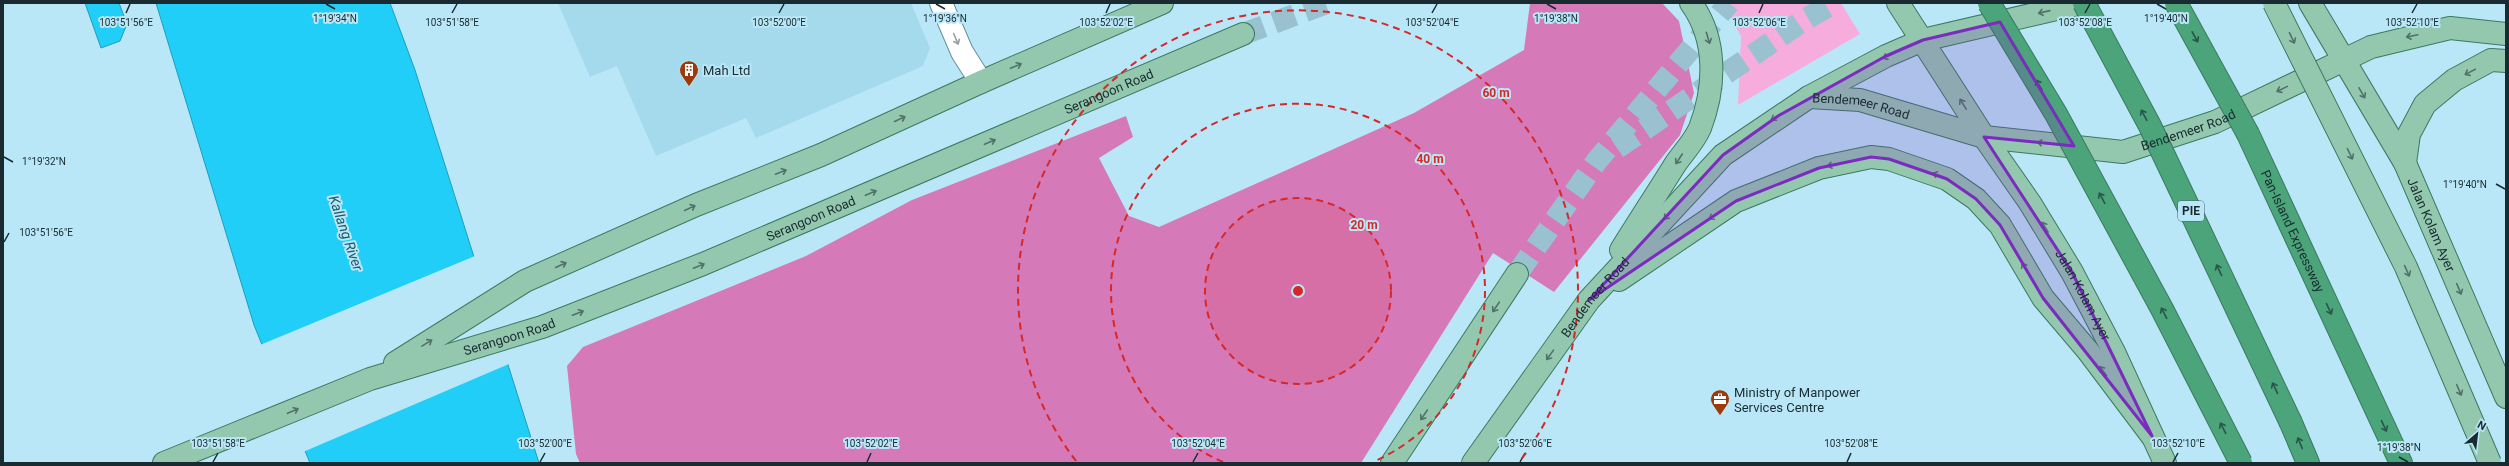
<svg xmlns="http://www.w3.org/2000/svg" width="2509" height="466" font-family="Roboto,sans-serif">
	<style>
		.built { fill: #a4daeb }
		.green { fill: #f6acdc }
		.forest { fill: #d679b8 }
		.water { fill: #20cef8; stroke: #1e9dbc }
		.pier { fill: #bae7f7 }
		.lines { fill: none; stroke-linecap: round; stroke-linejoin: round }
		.primary-tunnel { stroke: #9ac1cf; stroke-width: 22; stroke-dasharray: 22 11; stroke-linecap: butt }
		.street-casing { stroke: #65909f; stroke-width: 24 }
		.primary-casing { stroke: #3a7a60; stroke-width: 24 }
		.highway-casing { stroke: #3a7a60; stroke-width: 24 }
		.street { stroke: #fff; stroke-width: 22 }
		.primary { stroke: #93c8af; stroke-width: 22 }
		.highway { stroke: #4ba47a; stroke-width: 22 }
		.primary-bridge-casing { stroke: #3a7a60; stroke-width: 24; stroke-linecap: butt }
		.highway-bridge-casing { stroke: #3a7a60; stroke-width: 24; stroke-linecap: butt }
		.primary-bridge { stroke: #93c8af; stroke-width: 22 }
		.highway-bridge { stroke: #4ba47a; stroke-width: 22 }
		.oneway { stroke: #507269 }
		.oneway2 { stroke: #2a554a }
		.oneway3 { stroke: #98a0a2 }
		.marked { fill: #7b2cbf; fill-opacity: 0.2; stroke: #7b2cbf; stroke-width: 3; stroke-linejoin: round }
		.ticks { fill: none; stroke: #192b30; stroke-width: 1.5 }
		.ring { fill: none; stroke: #d62828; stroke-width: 2; stroke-dasharray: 7 5 }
		.labels { text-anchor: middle; stroke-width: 4; stroke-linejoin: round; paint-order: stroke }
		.shield { fill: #bae7f7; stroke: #49636c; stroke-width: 1 }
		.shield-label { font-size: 12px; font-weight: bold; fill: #192b30 }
		.poi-label { font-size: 13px; fill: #192b30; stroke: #bae7f7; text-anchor: start }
		.street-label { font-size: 13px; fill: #192b30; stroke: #bae7f7 }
		.water-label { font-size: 14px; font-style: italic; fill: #195869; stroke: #bae7f7 }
		.ticks-label { font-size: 10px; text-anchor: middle; fill: #192b30; stroke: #bae7f7; stroke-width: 4; stroke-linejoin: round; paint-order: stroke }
		.centre { fill: #d62828; stroke: #bae7f7; stroke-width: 2 }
		.ring-label { font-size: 12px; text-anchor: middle; font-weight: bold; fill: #d62828; stroke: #bae7f7; stroke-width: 4; stroke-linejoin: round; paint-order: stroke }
	</style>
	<rect width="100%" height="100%" fill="#bae7f7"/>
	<path class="built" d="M558,3h353l19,45 -7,18 -167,72 -10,-20 -90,38 -39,-90 -27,11z"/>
	<path class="green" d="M1722,3h119l19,31 -122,71 3,-69z"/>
	<path class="forest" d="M1530,3h132l17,18 15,72 -14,42 -126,157 -61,-39 -132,210h-781l-4,-9 -9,-88 16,-19 223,-91 106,-56 214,-84 7,21 -34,21 30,58 30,11 255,-114 110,-63z"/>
	<g class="water">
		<path d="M85,3h34l8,21 -7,17 -19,7z"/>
		<path d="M156,3h234l25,67 124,393h-229l-56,-138z"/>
	</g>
	<path class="pier" d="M475,256l34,108 -206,88 -43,-107z"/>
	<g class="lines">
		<g class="primary-tunnel">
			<path d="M1243,34l84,-31"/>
			<path d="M1617,148l187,-128 30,-17"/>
			<path d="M1517,274l79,-112 133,-159"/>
		</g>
		<defs>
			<path id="street" d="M941,3l21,49 19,30"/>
			<g id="primary">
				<path id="s1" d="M1898,3l86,134 46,66 42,69 42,80 51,111"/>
				<path id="s2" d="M2310,3l95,160 101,234"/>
				<path id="s3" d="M1809,97l51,3 124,37 139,15 92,-30 156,-75 79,-19 56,6"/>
				<path d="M2405,163l4,-29 16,-30 29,-24 37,-20 15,1"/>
				<path d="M1621,250c18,-29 37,-58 55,-87 8,-11 19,-23 24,-35 16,-42 17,-89 -9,-125"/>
				<path d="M1619,280l117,-79 83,-33 52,-11 18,2 58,20 29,20 24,26 43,73 45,53 64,85"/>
				<path d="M395,363l130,-82 171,-76 125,-50 160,-73 181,-79"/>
				<path id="s4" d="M164,463l206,-84 172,-52 161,-63 540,-230"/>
				<path d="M1392,463l125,-189"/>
				<path id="s5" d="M1473,463l116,-163 134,-145 86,-58 77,-41 37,-16 159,-37"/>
			</g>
			<g id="highway">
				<path id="s6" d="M2248,134l153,329"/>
				<path d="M2291,423l17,40"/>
			</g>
		</defs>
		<use href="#street" class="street-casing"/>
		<use href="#primary" class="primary-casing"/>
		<use href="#highway" class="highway-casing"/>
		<use href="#street" class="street"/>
		<use href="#primary" class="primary"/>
		<use href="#highway" class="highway"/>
		<defs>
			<path id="primary-bridge" d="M2274,3l132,264 84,196"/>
			<g id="highway-bridge">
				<path d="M1989,3l67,111 106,195 79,154"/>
				<path d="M2084,3l66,123 141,297"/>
				<path d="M2176,3l72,131"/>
			</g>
		</defs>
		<use href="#primary-bridge" class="primary-bridge-casing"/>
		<use href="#highway-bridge" class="highway-bridge-casing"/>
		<use href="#primary-bridge" class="primary-bridge"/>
		<use href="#highway-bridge" class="highway-bridge"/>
	</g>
	<defs><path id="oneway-shaft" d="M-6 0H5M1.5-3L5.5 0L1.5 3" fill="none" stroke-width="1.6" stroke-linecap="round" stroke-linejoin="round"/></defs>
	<g class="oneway">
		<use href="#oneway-shaft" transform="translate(2044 12) rotate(167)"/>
		<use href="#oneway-shaft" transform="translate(2412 36) rotate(168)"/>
		<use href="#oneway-shaft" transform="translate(1708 38) rotate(73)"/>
		<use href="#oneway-shaft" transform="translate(2292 38) rotate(64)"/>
		<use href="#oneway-shaft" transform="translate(1888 56) rotate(155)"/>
		<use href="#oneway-shaft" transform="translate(1016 66) rotate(-23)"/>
		<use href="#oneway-shaft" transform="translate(2470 72) rotate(152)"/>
		<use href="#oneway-shaft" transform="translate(2282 89) rotate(154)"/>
		<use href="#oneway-shaft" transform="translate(2362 93) rotate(60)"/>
		<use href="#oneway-shaft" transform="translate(1963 104) rotate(-122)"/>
		<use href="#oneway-shaft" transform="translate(1776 117) rotate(146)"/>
		<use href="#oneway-shaft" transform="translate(900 119) rotate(-25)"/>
		<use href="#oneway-shaft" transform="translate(990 142) rotate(-23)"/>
		<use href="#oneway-shaft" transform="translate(2043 143) rotate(-174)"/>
		<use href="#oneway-shaft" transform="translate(2350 154) rotate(64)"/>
		<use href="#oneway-shaft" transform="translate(1679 159) rotate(123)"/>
		<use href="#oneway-shaft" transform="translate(1833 165) rotate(168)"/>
		<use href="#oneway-shaft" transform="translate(781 172) rotate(-22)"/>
		<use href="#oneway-shaft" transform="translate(1938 175) rotate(-161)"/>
		<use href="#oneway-shaft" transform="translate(871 193) rotate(-23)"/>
		<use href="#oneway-shaft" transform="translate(690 208) rotate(-25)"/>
		<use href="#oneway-shaft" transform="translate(1668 215) rotate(132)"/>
		<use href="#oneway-shaft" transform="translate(1714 216) rotate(146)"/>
		<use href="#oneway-shaft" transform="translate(2045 227) rotate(-122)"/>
		<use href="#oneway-shaft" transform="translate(561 265) rotate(-24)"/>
		<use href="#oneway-shaft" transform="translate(699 266) rotate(-22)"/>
		<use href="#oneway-shaft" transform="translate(2025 268) rotate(-121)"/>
		<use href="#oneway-shaft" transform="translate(2407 271) rotate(66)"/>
		<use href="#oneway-shaft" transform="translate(2459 289) rotate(67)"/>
		<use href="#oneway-shaft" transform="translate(1496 307) rotate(124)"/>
		<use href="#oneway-shaft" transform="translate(578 313) rotate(-21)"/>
		<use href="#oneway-shaft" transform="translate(427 343) rotate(-32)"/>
		<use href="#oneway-shaft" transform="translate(1550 355) rotate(126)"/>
		<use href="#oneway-shaft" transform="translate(2103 371) rotate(-127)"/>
		<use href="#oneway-shaft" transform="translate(2459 390) rotate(67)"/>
		<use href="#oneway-shaft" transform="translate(293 411) rotate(-23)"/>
		<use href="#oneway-shaft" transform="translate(1424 415) rotate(124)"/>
	</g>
	<g class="oneway2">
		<use href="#oneway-shaft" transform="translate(2195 37) rotate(61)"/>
		<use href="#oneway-shaft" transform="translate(2039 85) rotate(-121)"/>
		<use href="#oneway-shaft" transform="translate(2144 115) rotate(-118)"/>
		<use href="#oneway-shaft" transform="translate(2102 198) rotate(-118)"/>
		<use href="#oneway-shaft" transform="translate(2219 270) rotate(-115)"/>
		<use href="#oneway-shaft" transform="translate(2329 309) rotate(65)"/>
		<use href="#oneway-shaft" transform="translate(2164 313) rotate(-117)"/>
		<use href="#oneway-shaft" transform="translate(2275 388) rotate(-115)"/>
		<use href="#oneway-shaft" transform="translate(2384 426) rotate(65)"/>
		<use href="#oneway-shaft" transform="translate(2223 428) rotate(-117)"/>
		<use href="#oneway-shaft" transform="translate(2300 443) rotate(-112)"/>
	</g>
	<use class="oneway3" href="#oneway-shaft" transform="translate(956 39) rotate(67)"/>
	<path class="marked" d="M2000,22l74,124 -90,-9 88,135 80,164 -109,-138 -43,-73 -24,-26 -29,-20 -58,-20 -18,-2 -52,11 -83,33 -147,99 134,-145 55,-39 108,-60 37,-16z"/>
	<path class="ticks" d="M326,4l9,5M936,4l9,5M1547,4l9,5M2157,4l9,5M126,13l4,-9M452,13l5,-9M779,13l5,-9M1106,13l4,-9M1432,13l5,-9M1759,13l4,-9M2085,13l5,-9M2412,13l5,-9M4,157l9,5M2496,184l9,5M4,242l5,-9M2399,457l9,5M213,462l5,-9M540,462l5,-9M867,462l4,-9M1193,462l5,-9M1520,462l5,-9M1847,462l4,-9M2173,462l5,-9"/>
	<circle cx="1298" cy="291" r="93" fill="#d62828" fill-opacity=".12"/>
	<g class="ring">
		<circle cx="1298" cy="291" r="93"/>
		<path d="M1223 462A187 187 0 1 1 1373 462"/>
		<path d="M1076 461A280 280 0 1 1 1520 461"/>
	</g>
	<defs>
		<symbol id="building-pin" viewBox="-11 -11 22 30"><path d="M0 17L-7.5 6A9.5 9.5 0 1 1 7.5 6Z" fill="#9e390a" stroke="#bae7f7"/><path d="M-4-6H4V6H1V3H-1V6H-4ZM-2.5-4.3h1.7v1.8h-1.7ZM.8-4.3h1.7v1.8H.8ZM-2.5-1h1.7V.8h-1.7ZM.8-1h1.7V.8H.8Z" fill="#fff"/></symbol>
		<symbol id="office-pin" viewBox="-11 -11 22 30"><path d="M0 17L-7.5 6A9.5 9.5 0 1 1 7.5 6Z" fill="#9e390a" stroke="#bae7f7"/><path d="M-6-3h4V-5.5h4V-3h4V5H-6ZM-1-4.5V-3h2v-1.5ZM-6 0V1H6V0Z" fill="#fff"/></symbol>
	</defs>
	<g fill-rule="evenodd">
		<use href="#building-pin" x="678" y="59" width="22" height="30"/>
		<use href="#office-pin" x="1709" y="388" width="22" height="30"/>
	</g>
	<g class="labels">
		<rect class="shield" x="2178" y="201" width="26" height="20" rx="3"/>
		<g class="shield-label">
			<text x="2191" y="215">PIE</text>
		</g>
		<g class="poi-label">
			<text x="703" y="75">Mah Ltd</text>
			<text x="1734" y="397">Ministry of Manpower<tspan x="1734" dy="15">Services Centre</tspan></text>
		</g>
		<g class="street-label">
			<text dy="5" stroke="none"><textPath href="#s4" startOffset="1016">Serangoon Road</textPath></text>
			<text dy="5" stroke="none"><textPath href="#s3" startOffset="53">Bendemeer Road</textPath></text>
			<text dy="5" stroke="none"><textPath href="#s3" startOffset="389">Bendemeer Road</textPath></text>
			<text dy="5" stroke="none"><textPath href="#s4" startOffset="692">Serangoon Road</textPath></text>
			<text dy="5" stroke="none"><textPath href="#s2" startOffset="253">Jalan Kolam Ayer</textPath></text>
			<text dy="5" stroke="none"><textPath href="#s6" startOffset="107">Pan-Island Expressway</textPath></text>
			<text dy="5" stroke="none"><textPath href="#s1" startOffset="346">Jalan Kolam Ayer</textPath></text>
			<text dy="5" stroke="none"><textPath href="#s5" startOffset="206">Bendemeer Road</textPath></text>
			<text dy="5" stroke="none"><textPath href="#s4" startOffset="368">Serangoon Road</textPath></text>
		</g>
		<g class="water-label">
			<text transform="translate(346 233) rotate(71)" y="5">Kallang River</text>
		</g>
	</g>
	<g class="ticks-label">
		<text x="335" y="22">1°19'34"N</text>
		<text x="945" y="22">1°19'36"N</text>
		<text x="1556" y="22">1°19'38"N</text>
		<text x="2166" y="22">1°19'40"N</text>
		<text x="2412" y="26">103°52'10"E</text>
		<text x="452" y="26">103°51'58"E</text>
		<text x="779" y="26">103°52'00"E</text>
		<text x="1106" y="26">103°52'02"E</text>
		<text x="1432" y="26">103°52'04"E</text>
		<text x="1759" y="26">103°52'06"E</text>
		<text x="2085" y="26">103°52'08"E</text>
		<text x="126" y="26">103°51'56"E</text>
		<text x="44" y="165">1°19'32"N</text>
		<text x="2465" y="188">1°19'40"N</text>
		<text x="46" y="236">103°51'56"E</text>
		<text x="218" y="447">103°51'58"E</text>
		<text x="545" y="447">103°52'00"E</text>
		<text x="871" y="447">103°52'02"E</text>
		<text x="1198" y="447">103°52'04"E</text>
		<text x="1525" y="447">103°52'06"E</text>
		<text x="1851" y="447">103°52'08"E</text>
		<text x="2178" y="447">103°52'10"E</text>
		<text x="2399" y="451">1°19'38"N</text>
	</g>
	<circle cx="1298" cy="291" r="6" class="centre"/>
	<g class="ring-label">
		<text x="1496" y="97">60 m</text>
		<text x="1430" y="163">40 m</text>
		<text x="1364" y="229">20 m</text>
	</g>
	<rect width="2509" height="466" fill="none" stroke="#192b30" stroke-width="8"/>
	<g transform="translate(2477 434) rotate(28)" stroke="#bae7f7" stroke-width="3" paint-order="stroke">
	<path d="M0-3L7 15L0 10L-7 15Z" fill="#192b30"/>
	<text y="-6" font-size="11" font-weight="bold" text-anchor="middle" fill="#192b30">N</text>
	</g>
</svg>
